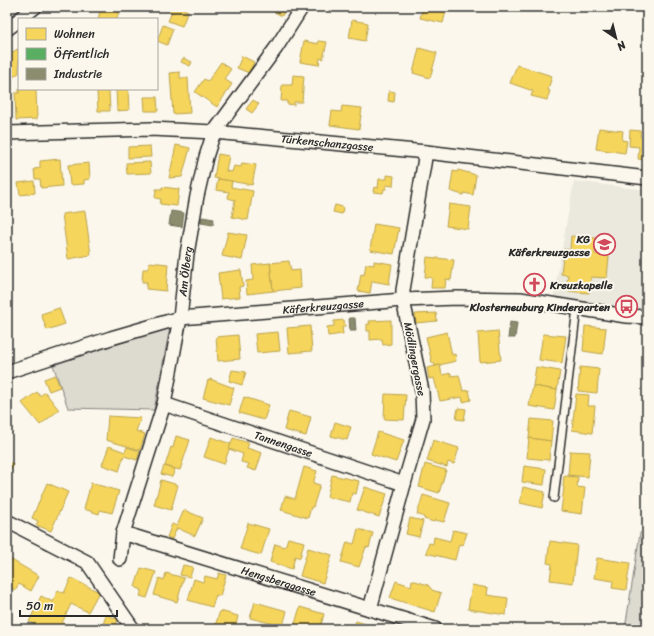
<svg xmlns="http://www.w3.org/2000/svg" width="654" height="636" font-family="Sriracha,sans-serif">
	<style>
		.built { fill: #ebe8de }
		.green { fill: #dddad0; stroke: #84827e }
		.homes { fill: #f6d55c; stroke: #b9a24d }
		.public { fill: #5aae61; stroke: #4c8751 }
		.industry { fill: #8c8c6e; stroke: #6f6f5a }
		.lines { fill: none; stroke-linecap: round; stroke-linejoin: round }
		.lane-casing { stroke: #2b2b2b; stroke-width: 10 }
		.street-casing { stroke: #2b2b2b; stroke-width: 16 }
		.lane { stroke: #fbf7ec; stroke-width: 7 }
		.street { stroke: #fbf7ec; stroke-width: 13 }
		.labels { text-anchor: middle; stroke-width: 4; stroke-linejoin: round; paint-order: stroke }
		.street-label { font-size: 11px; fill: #2b2b2b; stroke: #fbf7ec }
		.poi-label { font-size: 11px; font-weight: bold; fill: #2b2b2b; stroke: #fbf7ec; text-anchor: end }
	</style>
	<rect width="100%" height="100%" fill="#fbf7ec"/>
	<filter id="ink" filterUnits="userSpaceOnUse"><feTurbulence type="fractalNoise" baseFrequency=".025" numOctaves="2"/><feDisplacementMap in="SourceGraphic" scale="8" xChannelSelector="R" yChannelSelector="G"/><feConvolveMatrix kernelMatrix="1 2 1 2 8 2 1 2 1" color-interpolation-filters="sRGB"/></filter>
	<g filter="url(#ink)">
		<path class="built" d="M574,181l73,9v119l-94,-10z"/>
		<g class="green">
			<path d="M170,327l-16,83 -86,-2 -15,-43z"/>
			<path d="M647,532v97h-22l15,-96z"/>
		</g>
		<g class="homes">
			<path d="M101,7h19l-3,12h-19z"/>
			<path d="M167,7h12l9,4 -6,15 -14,-5 4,-9 -6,-2z"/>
			<path d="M265,7h21l-4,9z"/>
			<path d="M423,7h24l-4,16 -23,-5z"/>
			<path d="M352,20l16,3 -3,18 -16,-3z"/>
			<path d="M163,25l10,4 -6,16 -10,-4z"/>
			<path d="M304,41l14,3v-3l9,1 -4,17 -3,-1 -1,7 -19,-3z"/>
			<path d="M419,48l18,5 -7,25 -17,-5z"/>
			<path d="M17,49l2,3v21l-6,4 -2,-2 -4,3v-21z"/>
			<path d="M242,56l12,6 -5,11 -12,-5z"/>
			<path d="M183,58l9,4 -2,4 -9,-4z"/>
			<path d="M221,62l10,7 -7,10 8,5 -15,23 -22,-15 9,-13 4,2z"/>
			<path d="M517,65l35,11 -4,14 2,1 -3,9 -16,-4 2,-5 -23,-8z"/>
			<path d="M180,72v6h8l2,35 -17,1 -3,-41z"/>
			<path d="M293,75l11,1 -2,26h-8v3l-7,-1v-3h-6l1,-16h10z"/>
			<path d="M19,89h25l-8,1 1,29 -21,1 -1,-27h4z"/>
			<path d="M116,89h12l1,21 -12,1z"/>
			<path d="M97,91h12l1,20h-12z"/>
			<path d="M389,91l6,1 -1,10 -6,-1z"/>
			<path d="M144,97h13l1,14h-13z"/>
			<path d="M253,100l6,4 -7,9 -6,-4z"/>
			<path d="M342,106l20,2 -3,21 -29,-4 2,-14 9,1z"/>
			<path d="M599,128l24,3 -1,9 5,1 -2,12 -29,-4z"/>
			<path d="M630,130l11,1 -1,6 7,1v22l-9,-1 1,-12 -10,-1z"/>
			<path d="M176,145l14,3 -8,29 -13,1z"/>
			<path d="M150,146l1,11 -23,1v-11z"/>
			<path d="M218,154l11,2 -3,15 6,1 2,-6 7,1 1,-4 14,2 -4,20 -38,-7z"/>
			<path d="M60,159l2,27 -21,2 -1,-9h-5l-1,-10 6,-1v-7z"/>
			<path d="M150,162l1,11 -24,1 -1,-11z"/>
			<path d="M89,163l1,16 -6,1v4l-14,1 -2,-20z"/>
			<path d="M458,170l18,5 -3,20 -9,-2 -1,2 -13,-4 3,-20 4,1z"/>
			<path d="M387,175l7,1 -1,10 -7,-1v4h-2l-1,4 -10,-1 1,-5 4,1 1,-9h8z"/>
			<path d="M218,179l14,2 -1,6 22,4 -5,29 -16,-3 3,-17 -7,-2 1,-6 -13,-2z"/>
			<path d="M34,181l1,12 -15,2 -2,-12z"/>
			<path d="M162,187l17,2 -2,17 -17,-2 1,-5 -6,-1 1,-9h6z"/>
			<path d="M449,204l22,3 -3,22 -22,-3z"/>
			<path d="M335,205l8,2 -1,7 -9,-2z"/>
			<path d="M85,211l6,44 -23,4 -6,-45z"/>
			<path d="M374,224l25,4 -5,26 -24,-4z"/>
			<path d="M228,232l19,3 -5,25 -20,-4z"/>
			<path d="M571,236l25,2 -1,16 14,2 -2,22 -16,-1 -2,16 -23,-2 2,-16 -7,-1 3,-25 6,1z"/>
			<path d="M427,257l27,3 -3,20 -5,-1 -1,9h-14l1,-10 -7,-1z"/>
			<path d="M289,261l2,10 9,-1 1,18 -28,3 -3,-28z"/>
			<path d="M374,261l18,3 -3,20 -17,-3 -2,12 -12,-2 3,-17 3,1 2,-11 8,1z"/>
			<path d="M149,262l19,2 -2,27 -20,-2 1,-7h-5l1,-13h5z"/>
			<path d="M270,263l3,28 -26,3 -1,-13 7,-1 -1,-15z"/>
			<path d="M241,270l2,16 -4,1 1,10 -19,2 -3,-26z"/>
			<path d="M59,308l6,16 -18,6 -6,-16z"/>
			<path d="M436,313l1,8 -21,2 -1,-9z"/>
			<path d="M344,320l1,7h-3l1,7 -15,2 -1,-9 7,-1v-5z"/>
			<path d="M391,320v24l-8,1 -1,-6 -12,1v-9h-3v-7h3l-1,-3z"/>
			<path d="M310,326l2,25 -23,2 -2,-25z"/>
			<path d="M585,326l21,2 -3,26 -20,-3z"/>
			<path d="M498,331l3,29 -21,2 -2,-29z"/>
			<path d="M278,332l2,19 -23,2 -2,-19z"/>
			<path d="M447,332l5,23 3,-1 1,7 -21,5 -1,-3h-2l-6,-26z"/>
			<path d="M543,334l23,2 -4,27 -23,-3z"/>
			<path d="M238,335l2,24 -22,2 -2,-24z"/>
			<path d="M440,365l2,10 9,-2v3l8,-1 4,16 6,-1 2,10 -8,2 -1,-5 -22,4 -6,-23 -5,1 -2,-11z"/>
			<path d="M536,367l24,4 -3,19 -24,-4z"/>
			<path d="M580,367l19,2 -2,24 -19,-2z"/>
			<path d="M232,370l14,2 -4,13 -13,-4z"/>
			<path d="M55,375l5,12 -11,4 -5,-12z"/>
			<path d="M210,379l24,9 -5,17 -26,-7 5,-18 2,1z"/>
			<path d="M533,386l24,4 -3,20 -25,-4z"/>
			<path d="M37,392l3,4 5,-4 14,18 -19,15 -18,-22z"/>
			<path d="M385,394l21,1 -2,25 -20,-1z"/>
			<path d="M576,394l13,1 -1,11h7l-3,27 -20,-3z"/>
			<path d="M244,397l25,8 -5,15 -25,-7z"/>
			<path d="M458,408l8,1 -2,11 -8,-1z"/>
			<path d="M289,411l22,6 -5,19 -22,-6z"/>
			<path d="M108,416l33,2 -5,13 9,3 -5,16 -34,-10z"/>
			<path d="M531,419l22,2 -2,20 -22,-3z"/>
			<path d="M335,422l16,5 -4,13 -16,-4z"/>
			<path d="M378,432l26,8 -8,22 -25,-8z"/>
			<path d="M176,436l14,4 -10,30 -15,-4 6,-19 2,1z"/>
			<path d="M211,437l20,7 -7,20 -20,-7z"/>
			<path d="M233,438l16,5 -2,5 15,5 -6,18 -9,-3 2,-4 -8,-2 2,-8 -14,-5z"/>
			<path d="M529,438l22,3 -2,19 -22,-2z"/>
			<path d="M433,440l26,8 -5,16 -6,-2 -1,5 -20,-6z"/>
			<path d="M109,446l16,6 2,-5 13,4 -3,9 -13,-4 -5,15 -17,-6z"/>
			<path d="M570,451l20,1 -2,25 -20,-2z"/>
			<path d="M7,461l6,3 -6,17z"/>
			<path d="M425,464l21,6 -7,23 -20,-6z"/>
			<path d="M164,466l11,3 -3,8 -11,-3z"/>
			<path d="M524,466l22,3 -2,16 -22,-3z"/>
			<path d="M304,467l13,4 -4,12 7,2 -7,22h-2l-3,11 -27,-8 4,-14 10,3z"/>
			<path d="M332,475l27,6 -3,13 -4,-1 -2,9 -23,-5z"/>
			<path d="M564,476l14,1 -1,10 8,1 -3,26 -21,-3 3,-24h-1z"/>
			<path d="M161,480l17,5 -7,25 -17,-5z"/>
			<path d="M47,483l21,9 -17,39 -15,-6 2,-4 -6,-3z"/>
			<path d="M91,483l28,8 -7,22 -12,-3 -1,4 -15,-5z"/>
			<path d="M365,487l22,7 -8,23 -22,-7z"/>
			<path d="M523,487l22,5 -3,16 -22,-5z"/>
			<path d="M423,495l27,8 -6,19 -9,-2 -1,2 -10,-3v-2l-7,-3z"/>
			<path d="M184,510l19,8 -8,18 -18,-8 -5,11 -5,-2 5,-13 5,2z"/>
			<path d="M410,518l13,3 -4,16 -13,-3z"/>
			<path d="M248,523l21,6 -8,26 -21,-6z"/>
			<path d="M358,529l15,4 -4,15 -3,-1 -7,20 -18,-5 6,-20 7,2z"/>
			<path d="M453,530l14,3 -4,12 -4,-1 -4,16 -29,-7 3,-10 4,1 1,-7 16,4z"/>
			<path d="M288,538l16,4 -4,16 -5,-2 -3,13 -22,-7 5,-18 10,3z"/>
			<path d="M550,541l27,4 -4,38 -23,-3 2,-16 -5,-1z"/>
			<path d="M308,548l24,7 -9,28 -23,-7z"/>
			<path d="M597,558l33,5 -4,27 -14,-2 1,-7 -19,-3z"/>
			<path d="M10,559l29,17 -8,15 -12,-7 -4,6 -8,-4v-22z"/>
			<path d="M183,565l10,2 -3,10 -10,-2z"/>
			<path d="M141,568l15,4 -9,26 -7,-2 2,-6 -7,-3z"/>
			<path d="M166,573l18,5 -7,24 -23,-7 5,-17 5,2z"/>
			<path d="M219,573l7,2 -6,21 -4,-1 -4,12 -24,-7 6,-21 9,3 2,-6 12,3z"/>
			<path d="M71,578l28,14 -11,20 -17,-8 -9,19 9,4 -2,2h-26l-14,-7 12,-26 12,6 5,-12 6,3z"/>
			<path d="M412,580l16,5 4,5 9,3 -6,19 -45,-14 6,-17 15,5z"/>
			<path d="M472,585l16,3 -1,7 21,3 -2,17 -38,-6z"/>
			<path d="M255,602l32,9 -5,18h-10l2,-5 -24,-6z"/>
			<path d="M300,607l24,7 -4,15h-21l-5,-2z"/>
			<path d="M220,611l18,5 -3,13h-21z"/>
			<path d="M106,615l12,4 -3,10 -13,-1z"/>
			<path d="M356,621l19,6v2h-22z"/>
		</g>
		<path class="public" d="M537,280l2,8 -6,1 -2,-7z"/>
		<g class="industry">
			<path d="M171,211l13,2 -2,14 -13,-2z"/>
			<path d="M202,217l12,2 -1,6 -12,-2z"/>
			<path d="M349,318h6l1,13h-6z"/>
			<path d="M510,322l7,1 -2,15h-7z"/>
		</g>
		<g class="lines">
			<defs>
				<path id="lane" d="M554,498l23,-190"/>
				<g id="street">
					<path d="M20,19l15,-12"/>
					<path d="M7,29l12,-9"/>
					<path id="s1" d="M7,133l144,-4 63,3 212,20 221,26"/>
					<path id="s2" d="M7,372l104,-34 69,-20 223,-18 54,-2 63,1 106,17 21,1"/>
					<path id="s3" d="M164,404l240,80"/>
					<path d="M7,521l80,41 46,67"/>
					<path id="s4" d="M123,533l312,96"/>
					<path id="s5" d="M120,559l3,-26 41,-129 16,-86 7,-64 10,-58 9,-39 8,-25 62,-84 26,-41"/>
					<path d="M370,609l34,-125 19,-65 -1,-28 -19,-91v-10l23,-138"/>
				</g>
			</defs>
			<use href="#lane" class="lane-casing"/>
			<use href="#street" class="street-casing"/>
			<use href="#lane" class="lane"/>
			<use href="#street" class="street"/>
		</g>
	</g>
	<defs>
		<symbol id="school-ring" viewBox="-11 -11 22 22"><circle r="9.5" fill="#fbf7ec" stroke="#d1495b" stroke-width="1.5"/><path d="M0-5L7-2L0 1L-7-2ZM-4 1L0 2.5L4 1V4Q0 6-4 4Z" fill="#d1495b"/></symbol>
		<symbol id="church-ring" viewBox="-11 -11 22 22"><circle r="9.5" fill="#fbf7ec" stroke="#d1495b" stroke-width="1.5"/><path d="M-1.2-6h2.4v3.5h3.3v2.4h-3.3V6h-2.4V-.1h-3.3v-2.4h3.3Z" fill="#d1495b"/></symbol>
		<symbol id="bus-ring" viewBox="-11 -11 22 22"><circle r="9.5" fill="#fbf7ec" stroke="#d1495b" stroke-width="1.5"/><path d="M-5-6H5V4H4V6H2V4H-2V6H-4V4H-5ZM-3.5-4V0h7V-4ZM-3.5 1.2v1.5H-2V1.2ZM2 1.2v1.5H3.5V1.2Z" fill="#d1495b"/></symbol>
	</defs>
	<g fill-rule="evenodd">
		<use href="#school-ring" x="592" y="232" width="25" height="25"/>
		<use href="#church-ring" x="522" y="272" width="25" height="25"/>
		<use href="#bus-ring" x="614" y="294" width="25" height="25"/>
	</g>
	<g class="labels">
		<g class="street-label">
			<text dy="4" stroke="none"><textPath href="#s1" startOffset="321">Türkenschanzgasse</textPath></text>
			<text dy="4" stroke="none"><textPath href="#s5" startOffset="296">Am Ölberg</textPath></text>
			<text dy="4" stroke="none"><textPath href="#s2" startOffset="325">Käferkreuzgasse</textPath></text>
			<text transform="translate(415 359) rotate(79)" y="4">Mödlingergasse</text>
			<text dy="4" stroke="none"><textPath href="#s3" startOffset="126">Tannengasse</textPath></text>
			<text dy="4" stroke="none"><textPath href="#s4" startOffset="163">Hengsberggasse</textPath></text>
		</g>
		<g class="poi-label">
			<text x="590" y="243">KG<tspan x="590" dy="13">Käferkreuzgasse</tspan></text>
			<text x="550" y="289" text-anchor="start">Kreuzkapelle</text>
			<text x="610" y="311">Klosterneuburg Kindergarten</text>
		</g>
	</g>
	<rect width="654" height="636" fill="none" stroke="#fbf7ec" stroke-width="24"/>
	<rect x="12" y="12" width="630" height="612" fill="none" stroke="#2b2b2b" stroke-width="1.5" filter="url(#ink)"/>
	<rect x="18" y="18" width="140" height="72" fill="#fbf7ec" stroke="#a8a59f"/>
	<rect x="26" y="28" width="20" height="12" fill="#f6d55c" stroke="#a8a59f"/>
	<text x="54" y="38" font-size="12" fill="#2b2b2b">Wohnen</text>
	<rect x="26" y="48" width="20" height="12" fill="#5aae61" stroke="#a8a59f"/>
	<text x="54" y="58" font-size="12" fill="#2b2b2b">Öffentlich</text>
	<rect x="26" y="68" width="20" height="12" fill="#8c8c6e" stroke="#a8a59f"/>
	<text x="54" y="78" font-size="12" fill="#2b2b2b">Industrie</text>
	<g transform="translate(616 38) rotate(145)" stroke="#fbf7ec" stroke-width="3" paint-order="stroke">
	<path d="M0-3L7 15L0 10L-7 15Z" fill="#2b2b2b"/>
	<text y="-6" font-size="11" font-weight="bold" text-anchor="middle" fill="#2b2b2b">N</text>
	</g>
	<path d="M20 610v6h97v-6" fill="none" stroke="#2b2b2b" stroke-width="2"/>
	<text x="26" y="610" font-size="12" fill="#2b2b2b" stroke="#fbf7ec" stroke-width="3" paint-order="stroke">50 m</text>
</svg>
